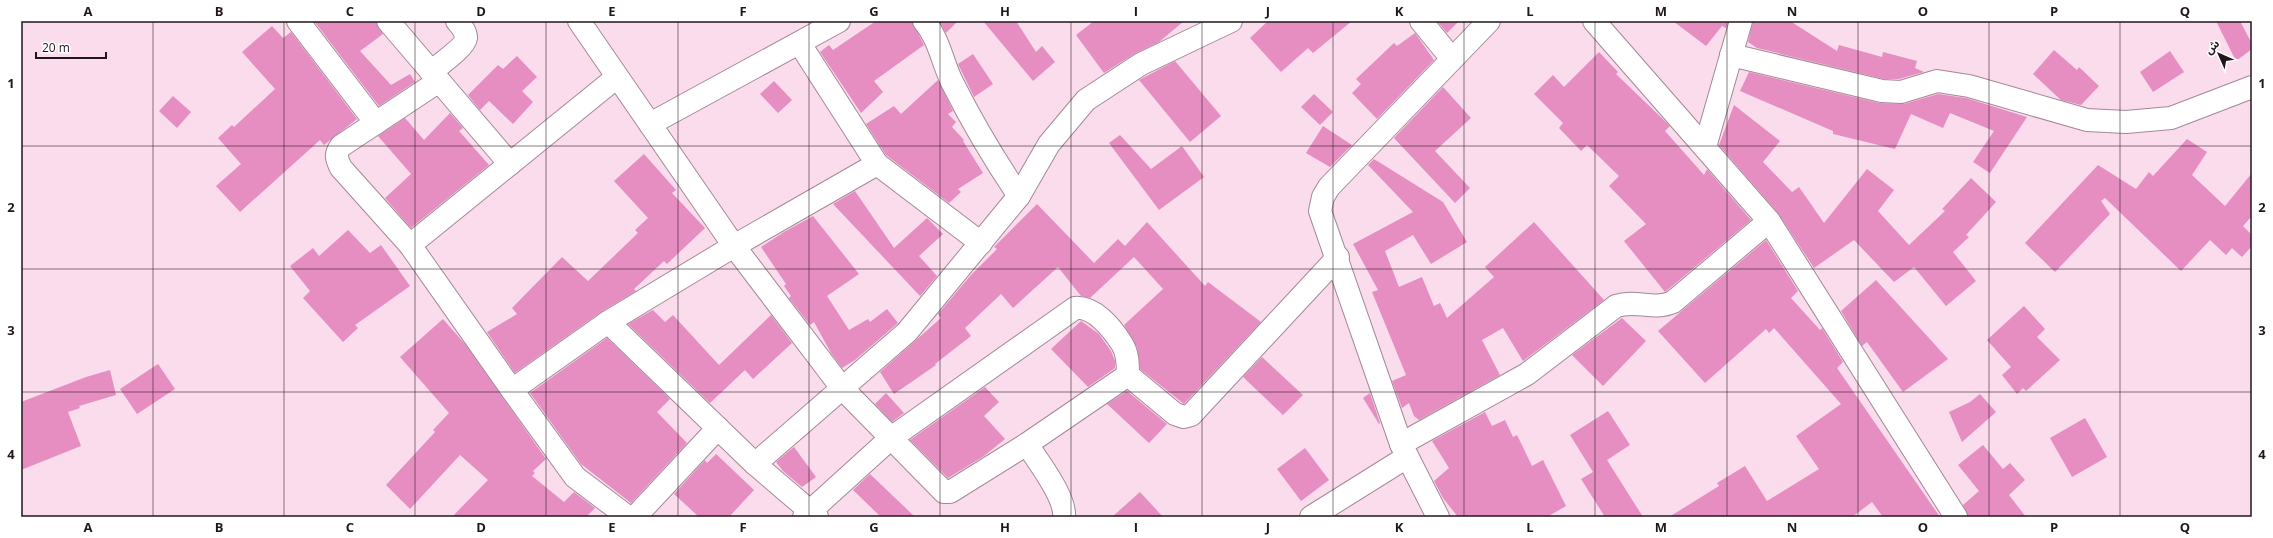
<svg xmlns="http://www.w3.org/2000/svg" width="2273" height="538" font-family="'Open Sans','Noto Sans Arabic',sans-serif">
	<style>
		.building { fill: #e68dc1 }
		.lines { fill: none; stroke-linecap: round; stroke-linejoin: round }
		.minor-casing { stroke: #a48897; stroke-width: 24 }
		.minor { stroke: #fff; stroke-width: 22 }
		.grid { fill: none; stroke: #21161c; stroke-width: 1; stroke-opacity: 0.55 }
		.neatline { fill: none; stroke: #21161c; stroke-width: 1.5 }
		.grid-label { font-size: 13px; text-anchor: middle; font-weight: bold; fill: #21161c }
	</style>
	<rect width="100%" height="100%" fill="#fbdced"/>
	<g class="building">
		<path d="M314,21h62l7,13 -23,17 31,34 19,-11 5,8 -36,24z"/>
		<path d="M876,21h36l12,24 -50,36 9,11 -22,21 -41,-61 9,-7 4,5z"/>
		<path d="M939,21h19l-12,12z"/>
		<path d="M983,21h33l20,31 6,-6 13,16 -22,19z"/>
		<path d="M1094,21h90l-25,21 -25,12 -30,19 -28,-38z"/>
		<path d="M1268,21h84l-39,32 -5,-5 -27,24 -31,-34z"/>
		<path d="M1437,21h22l-12,12z"/>
		<path d="M1673,21h55l-2,7 -4,-2 -16,20z"/>
		<path d="M1753,21h37l47,30 2,-6 43,12 1,-5 34,9 -2,7 9,4 -25,7h-15l-127,-31 -9,-6z"/>
		<path d="M2216,21h24l12,23v5l-16,12z"/>
		<path d="M272,26l11,12 8,-6 66,87 -33,26 -4,-5 -80,72 -24,-26 25,-22 -23,-26 14,-13 2,2 41,-38 -33,-37z"/>
		<path d="M1415,33l19,27 -57,59 -25,-26 9,-9 -5,-5 38,-36 3,3z"/>
		<path d="M2054,50l23,20 2,-3 20,19 -18,19 -20,-5 -28,-26z"/>
		<path d="M2170,51l14,21 -31,20 -13,-20z"/>
		<path d="M1599,52l19,20 -2,2 54,52 -5,5 39,44 3,-6 44,51 -86,72 -41,-51 22,-17 -37,-38 10,-10 -32,-31 -6,6 -22,-23 4,-5 -29,-29 19,-19 11,12z"/>
		<path d="M973,54l20,30 -19,13 -16,-33z"/>
		<path d="M517,56l20,21 -15,14 11,11 -20,22 -24,-23 -9,9 -12,-15 30,-30 5,4z"/>
		<path d="M1175,61l46,55 -31,26 -51,-62z"/>
		<path d="M1749,72l130,31 25,1 34,-10 28,4 61,19 -37,56 -17,-11 21,-31 -44,-18 -7,15 -32,-14 -16,35 -62,-15v-3l-93,-40z"/>
		<path d="M938,80l15,31 -5,3 8,8 -4,5 12,13 -1,1 20,32 -25,16 3,3 -12,11 -63,-48 -20,-31 28,-18 7,8z"/>
		<path d="M774,81l18,19 -14,13 -18,-19z"/>
		<path d="M1443,87l28,31 -36,33 35,37 -15,15 -61,-65z"/>
		<path d="M1314,94l19,18 -13,13 -19,-18z"/>
		<path d="M173,96l18,16 -14,16 -18,-17z"/>
		<path d="M1734,105l46,36 -17,21 29,30 7,-5 25,36 43,-54 27,21 -16,21 31,34 36,-34 -3,-2 29,-31 25,24 -30,33 3,2 -16,15 23,29 -30,25 -32,-39 -20,15 -40,-42 -40,28 -36,-55 -59,-68z"/>
		<path d="M450,113l13,15 -4,3 30,34 -78,63 -26,-30 26,-24 -33,-38 27,-18 19,22z"/>
		<path d="M1323,126l29,19 -22,22 -24,-14z"/>
		<path d="M1120,135l31,34 31,-23 22,31 -45,33 -50,-67z"/>
		<path d="M2187,139l20,13 -15,23 33,31 27,-33v43l-9,10 9,9v11l-10,11 -10,-9 -6,7 -16,-15 -29,31 -76,-73 -4,3 9,13 -55,58 -30,-29 73,-78 38,24 13,-17 4,4z"/>
		<path d="M644,154l32,36 -4,3 33,35 -38,36 -3,-3 -30,28 2,2 -35,21 -86,61 -28,-41 30,-18 -5,-6 50,-51 26,24 50,-48 -3,-3 13,-12 -34,-37z"/>
		<path d="M1374,159l69,43 24,40 -36,22 -18,-29 -28,16 14,36 23,-10 12,29 6,-3 7,15 47,-41 -9,-10 49,-45 70,78 -81,61 -20,-33 -21,12 18,35 -81,45 -5,-4 -5,-13 -7,5 -10,-27 14,-6 -34,-83 6,-2 -25,-46 60,-32 -45,-47z"/>
		<path d="M855,191l39,57 33,-30 16,16 -24,22 18,20 -17,20 -87,-92z"/>
		<path d="M1037,204l57,59 24,-24 7,7 22,-24 58,64 3,-4 53,40 -77,82 -44,-35 -3,-22 -13,-22 39,-36 -29,-32 -44,41 -9,-2 -23,-29 -45,41 -12,-14 -36,34 6,8 -36,28 1,1 -42,29 -14,-22 61,-54 -3,-4 33,-39 26,-26 -3,-2z"/>
		<path d="M813,216l46,58 -32,22 22,34 19,-11 2,3 17,-13 11,14 -43,37 -13,8 -11,-15 -17,-31 -4,3 -21,-27 2,-2 -7,-10 2,-2 -25,-37 23,-15z"/>
		<path d="M348,230l22,23 11,-8 29,41 -55,39 3,3 -15,14 -40,-44 7,-7 -20,-25 23,-18 6,8z"/>
		<path d="M1766,240l32,51 -7,7 29,32 2,-2 21,34 -6,6 103,149h-57l-11,-15 -20,15h-183l50,-31 -2,-3 28,-17 22,35 52,-32 -23,-33 45,-32 -67,-76 -5,5 -3,-4 -61,54 -47,-52z"/>
		<path d="M1876,280l72,79 -45,33 -36,-50 -5,4 -21,-35z"/>
		<path d="M2024,306l21,23 -8,8 23,23 -34,31 -3,-3 -6,6 -15,-19 9,-8 -24,-27z"/>
		<path d="M653,310l12,12 8,-7 46,50 52,-50 21,28 -39,36 -8,-9 -35,33 -82,-79z"/>
		<path d="M1622,318l24,23 -43,45 -31,-31z"/>
		<path d="M443,319l22,25 81,115 -13,12 2,2 -3,3 32,26 10,-10 21,16 -9,9h-134l36,-37 -28,-25 -50,54 -24,-24 49,-53 -2,-2 16,-17 -49,-56z"/>
		<path d="M1081,321l18,13 12,17 4,10v7l-27,19 -37,-38z"/>
		<path d="M607,338l63,61 -13,13 30,31 -56,60 -50,-39 -51,-71z"/>
		<path d="M1262,357l41,38 -20,20 -40,-38z"/>
		<path d="M158,364l17,25 -38,25 -17,-25z"/>
		<path d="M110,370l6,25 -37,11 1,2 -12,4 13,34 -60,24v-68l65,-25z"/>
		<path d="M985,387l14,15 -15,14 21,23 -21,17 -36,22 -38,-38z"/>
		<path d="M1127,391l40,33 -18,19 -42,-39z"/>
		<path d="M886,393l18,20 -12,9 -17,-18z"/>
		<path d="M1370,393l10,30 -1,1 -16,-26z"/>
		<path d="M1980,394l16,18 -34,30 -13,-30 21,-10z"/>
		<path d="M1608,411l22,34 -23,15 36,57h-38l-24,-38 12,-7 -23,-37z"/>
		<path d="M1485,412l7,14 13,-6 8,17 4,-2 15,31 11,-6 23,46 -19,11h-89l-15,-19 -9,-17 15,-13 -17,-27z"/>
		<path d="M2085,418l22,39 -35,20 -22,-39z"/>
		<path d="M1983,445l20,24 7,-6 15,17 -16,15 17,22h-58l-5,-12 16,-14 -21,-26z"/>
		<path d="M794,447l22,30 -14,10 -19,-16 -7,-9z"/>
		<path d="M1305,448l24,32 -28,21 -24,-32z"/>
		<path d="M716,454l38,36 -25,27h-30l-25,-23 31,-34 2,3z"/>
		<path d="M870,474l45,43h-34l-28,-27z"/>
		<path d="M1140,492l23,25h-51z"/>
	</g>
	<g class="lines">
		<defs>
			<g id="minor">
				<path d="M298,21l78,102"/>
				<path d="M388,21l122,143"/>
				<path d="M579,21l155,225 108,142 102,104h6l77,-48 101,-69 47,39 9,3 7,-2 147,-158"/>
				<path d="M924,21c15,18 18,40 28,61 20,40 42,77 67,114"/>
				<path d="M1421,21l31,38"/>
				<path d="M1594,21l175,200 187,296"/>
				<path d="M1731,55l151,36 19,1 36,-11 32,5 118,34 39,2 45,-4 81,-31"/>
				<path d="M431,72c8,-7 34,-25 35,-34 0,-7 -5,-12 -9,-17"/>
				<path d="M439,81l-98,65c-6,8 -5,12 0,22l69,77 102,145 96,-68 126,-76 143,-82 -77,-120"/>
				<path d="M650,124l189,-103"/>
				<path d="M1705,147l36,-126"/>
				<path d="M877,164l104,79"/>
				<path d="M410,245l207,-168"/>
				<path d="M608,322l147,142 62,53"/>
				<path d="M512,390l63,87 53,40"/>
				<path d="M1027,444c11,18 39,53 37,73"/>
				<path d="M1401,444l126,-70 89,-68c21,-7 37,5 57,-4l96,-81"/>
				<path d="M755,464l152,-132 112,-136 30,-52 37,-44 55,-36 90,-43"/>
				<path d="M635,517l83,-89"/>
				<path d="M804,517l87,-79 184,-130c19,-2 37,20 47,36 6,9 6,21 6,31"/>
				<path d="M1311,517l96,-60"/>
				<path d="M1438,517l-37,-73 -81,-233 3,-14 6,-10 160,-166"/>
			</g>
		</defs>
		<use href="#minor" class="minor-casing"/>
		<use href="#minor" class="minor"/>
	</g>
	<path class="grid" d="M153,21v496M284,21v496M415,21v496M546,21v496M678,21v496M809,21v496M940,21v496M1071,21v496M1202,21v496M1333,21v496M1464,21v496M1595,21v496M1727,21v496M1858,21v496M1989,21v496M2120,21v496M21,146h2231M21,269h2231M21,392h2231"/>
	<rect width="2273" height="538" fill="none" stroke="#ffffff" stroke-width="44"/>
	<g transform="translate(2219 54) rotate(315)" stroke="#ffffff" stroke-width="3" paint-order="stroke">
	<path d="M0-3L7 15L0 10L-7 15Z" fill="#21161c"/>
	<text y="-6" font-size="11" font-weight="bold" text-anchor="middle" fill="#21161c">ش</text>
	</g>
	<path d="M36 52v6h70v-6" fill="none" stroke="#21161c" stroke-width="2"/>
	<text x="42" y="52" font-size="12" fill="#21161c" stroke="#ffffff" stroke-width="3" paint-order="stroke">20 m</text>
	<rect x="22" y="22" width="2229" height="494" class="neatline"/>
	<g class="grid-label">
		<text x="88" y="16">A</text>
		<text x="219" y="16">B</text>
		<text x="350" y="16">C</text>
		<text x="481" y="16">D</text>
		<text x="612" y="16">E</text>
		<text x="743" y="16">F</text>
		<text x="874" y="16">G</text>
		<text x="1005" y="16">H</text>
		<text x="1136" y="16">I</text>
		<text x="1268" y="16">J</text>
		<text x="1399" y="16">K</text>
		<text x="1530" y="16">L</text>
		<text x="1661" y="16">M</text>
		<text x="1792" y="16">N</text>
		<text x="1923" y="16">O</text>
		<text x="2054" y="16">P</text>
		<text x="2185" y="16">Q</text>
		<text x="11" y="88">1</text>
		<text x="2262" y="88">1</text>
		<text x="11" y="212">2</text>
		<text x="2262" y="212">2</text>
		<text x="11" y="335">3</text>
		<text x="2262" y="335">3</text>
		<text x="11" y="459">4</text>
		<text x="2262" y="459">4</text>
		<text x="88" y="532">A</text>
		<text x="219" y="532">B</text>
		<text x="350" y="532">C</text>
		<text x="481" y="532">D</text>
		<text x="612" y="532">E</text>
		<text x="743" y="532">F</text>
		<text x="874" y="532">G</text>
		<text x="1005" y="532">H</text>
		<text x="1136" y="532">I</text>
		<text x="1268" y="532">J</text>
		<text x="1399" y="532">K</text>
		<text x="1530" y="532">L</text>
		<text x="1661" y="532">M</text>
		<text x="1792" y="532">N</text>
		<text x="1923" y="532">O</text>
		<text x="2054" y="532">P</text>
		<text x="2185" y="532">Q</text>
	</g>
</svg>
